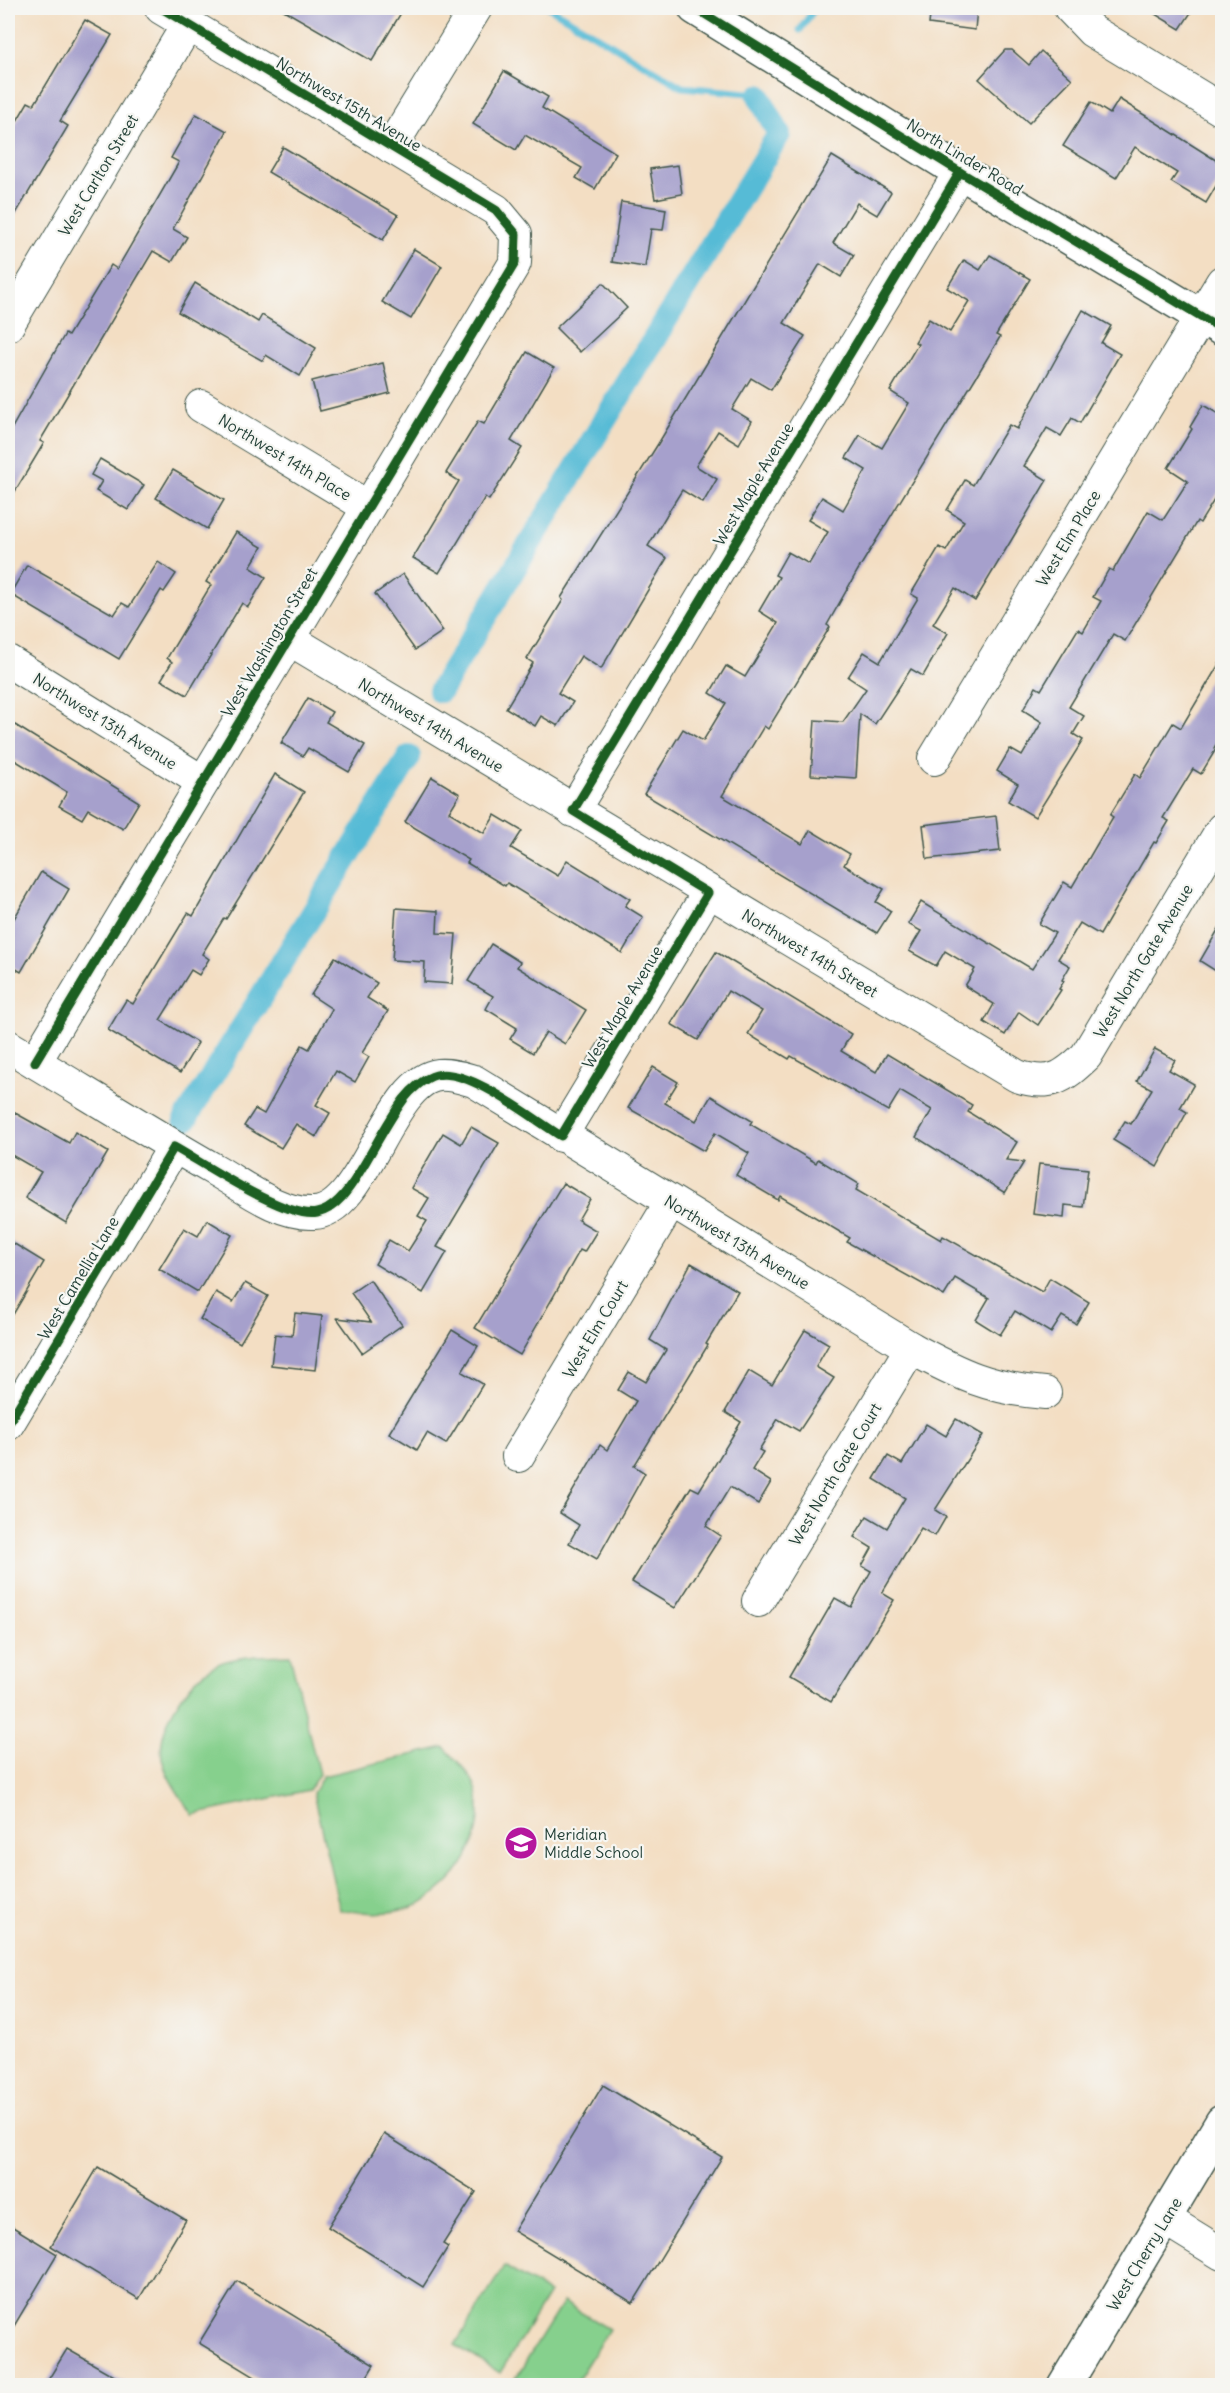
<svg xmlns="http://www.w3.org/2000/svg" width="1230" height="2393" font-family="Delius,sans-serif">
	<style>
		.green { fill: #86d08d; stroke: #528660; stroke-width: 1.5 }
		.lines { fill: none; stroke-linecap: round; stroke-linejoin: round }
		.stream { stroke: #57bbd6; stroke-width: 7 }
		.canal { stroke: #57bbd6; stroke-width: 24 }
		.building { fill: #a6a0cc }
		.minor-casing { stroke: #3f5549; stroke-width: 34 }
		.major-casing { stroke: #3f5549; stroke-width: 36 }
		.minor { stroke: #fff; stroke-width: 32 }
		.major { stroke: #fff; stroke-width: 33 }
		.cycleway-casing { stroke: #f6f6f2; stroke-width: 13 }
		.cycleway { stroke: #1b5e20; stroke-width: 9 }
		.labels { text-anchor: middle; stroke-width: 4.5; stroke-linejoin: round; paint-order: stroke }
		.street-label { font-size: 16px; fill: #1f3d34; stroke: #f6f6f2 }
		.poi-label { font-size: 16px; fill: #1f3d34; stroke: #f6f6f2; text-anchor: start }
	</style>
	<rect width="100%" height="100%" fill="#f6f6f2"/>
	<filter id="ink" filterUnits="userSpaceOnUse"><feTurbulence type="fractalNoise" baseFrequency=".0167" numOctaves="2"/><feDisplacementMap in="SourceGraphic" scale="12" xChannelSelector="R" yChannelSelector="G"/><feConvolveMatrix kernelMatrix="1 2 1 2 8 2 1 2 1" color-interpolation-filters="sRGB"/></filter>
	<filter id="wash" filterUnits="userSpaceOnUse"><feTurbulence type="fractalNoise" baseFrequency=".008" numOctaves="4" result="noise"/><feDisplacementMap in="SourceGraphic" scale="24" xChannelSelector="R" yChannelSelector="G"/><feGaussianBlur stdDeviation="1.35" result="paint"/><feColorMatrix in="noise" values="0 0 0 0 0 0 0 0 0 0 0 0 0 0 0 0 0 1.4 0 .05"/><feComposite in="paint" operator="in"/></filter>
	<g filter="url(#wash)">
		<rect width="100%" height="100%" fill="#f3dec3"/>
		<g class="green">
			<path d="M290,1655l29,119 -10,16 -116,25c-11,-17 -27,-36 -31,-57 -6,-34 31,-88 64,-97 20,-6 43,-5 64,-6z"/>
			<path d="M444,1747c13,14 31,29 34,49 6,40 -13,76 -45,99 -6,4 -13,10 -20,12 -25,8 -47,6 -73,3l-27,-117 10,-17z"/>
			<path d="M504,2266l45,27 -49,80 -45,-28z"/>
			<path d="M563,2302l46,27 -35,56h-53l-7,-4z"/>
		</g>
		<g class="lines">
			<g class="stream">
				<path d="M550,8l132,79 78,7"/>
				<path d="M800,30l15,-22"/>
			</g>
			<g class="canal">
				<path d="M440,691l339,-557 -20,-38"/>
				<path d="M185,1120l224,-363"/>
			</g>
		</g>
		<g id="blocks">
			<g class="building">
				<path d="M280,8h124l-32,53z"/>
				<path d="M931,8h46l-2,22 -46,-6z"/>
				<path d="M1145,8h49l-14,21z"/>
				<path d="M85,20l27,15 -52,86 8,5 -60,101v-91l20,-34 6,3z"/>
				<path d="M1005,50h7l17,15 12,-14 31,28 -43,44 -50,-44z"/>
				<path d="M504,71l44,26 -6,11 74,45 -21,36 -19,-11 6,-10 -57,-33 -9,15 -43,-26z"/>
				<path d="M1119,99l103,65v12l-16,27 -35,-21 6,-9 -42,-26 -19,31 -53,-32 28,-44 19,12z"/>
				<path d="M196,114l31,17 -54,98 14,8 -15,25 -19,-11 -113,190 4,2 -36,60v-68l57,-101 3,2 43,-71 6,4 62,-107 -8,-4z"/>
				<path d="M283,147l115,68 -15,25 -115,-68z"/>
				<path d="M832,156l59,36 -14,23 -20,-12 -24,40 21,12 -13,22 -21,-13 -36,59 21,13 -34,54 -20,-12 -19,31 20,12 -13,23 -21,-13 -22,35 21,13 -14,24 -21,-13 -13,21 -21,35 19,12 -66,111 -20,-13 -23,37 15,9 -15,24 -17,-10 -6,10 -29,-18 27,-45 -6,-4 36,-59 -2,-2 97,-154z"/>
				<path d="M678,165l4,29 -27,5 -5,-30z"/>
				<path d="M621,202l45,7 -3,21 -12,-1 -6,38 -33,-5z"/>
				<path d="M414,249l28,17 -31,53 -29,-17z"/>
				<path d="M990,255l40,24 -34,56 4,2 -24,40 -118,193 -31,55 3,2 -62,102 -4,-3 -42,70 80,48 8,-14 40,24 -6,11 40,24 -8,13 15,9 -14,22 -233,-139 39,-65 20,12 23,-38 -16,-10 16,-27 19,11 33,-54 -19,-12 20,-34 -4,-2 13,-23 21,12 19,-32 -20,-12 14,-23 21,13 23,-40 -20,-12 14,-23 22,13 27,-45 -19,-12 28,-47 -3,-2 14,-23 21,13 19,-31 -22,-13 17,-28 16,10z"/>
				<path d="M195,283l63,39 4,-7 54,33 -16,28 -34,-21 -3,6 -85,-49z"/>
				<path d="M603,283l24,25 -47,44 -24,-24z"/>
				<path d="M1083,310l28,16 -10,17 19,11 -40,69 -8,-5 -11,18 -14,-8 -23,38 23,14 -32,54 -40,67 -20,-13 -22,36 15,9 -25,43 -12,-7 -36,55 -15,-10 -4,64 -45,-3 4,-55 28,2 23,-33 -18,-12 16,-25 16,10 38,-64 -7,-4 28,-47 7,4 18,-30 -17,-11 18,-30 8,5 36,-60 8,4z"/>
				<path d="M527,352l27,16 -43,73 11,7 -33,52 -4,-3 -46,76 -26,-15 46,-77 -13,-8 32,-52 6,3z"/>
				<path d="M383,363l7,30 -70,18 -8,-30z"/>
				<path d="M1203,405l19,11v71l-22,36 -3,-2 -72,120 -12,-7 -44,73 15,9 -11,18 10,6 -48,77 -27,-16 10,-17 -21,-13 13,-22 12,7 20,-34 -19,-12 13,-23 5,3 37,-61 5,3 18,-31 -8,-4 16,-28 4,2 35,-60 15,9 25,-39 -20,-13 24,-39 -2,-2z"/>
				<path d="M100,459l44,26 -16,25 -32,-19 6,-10 -11,-6z"/>
				<path d="M173,470l51,30 -17,29 -51,-31z"/>
				<path d="M236,532l26,15 -12,20 16,10 -18,30 -6,-4 -55,92 -26,-15 11,-18 -5,-4 44,-73 -5,-3z"/>
				<path d="M158,562l18,12 -12,18 -3,-2 -42,69 -109,-65 17,-29 87,50 8,-12 7,4z"/>
				<path d="M403,574l40,57 -28,19 -40,-56z"/>
				<path d="M1222,659v75l-8,14 2,1 -15,25 -8,-5 -30,49 6,3 -13,22 -2,-1 -54,93 -20,-12 -22,36 12,7 -8,14 2,1 -5,8 2,1 -23,35 -19,-13 -14,23 -21,-13 10,-18 -29,-18 10,-17 -30,-18 -9,15 -27,-15 12,-20 -13,-7 13,-22 111,67 23,-36 -16,-9 25,-42 8,5 41,-70 -3,-2 25,-41 5,4 33,-55 8,5z"/>
				<path d="M308,698l24,14 -6,10 39,23 -16,27 -41,-24 -5,8 -22,-13z"/>
				<path d="M15,725l124,77 -16,27 -35,-20 -6,10 -23,-13 8,-14 -59,-36v-18z"/>
				<path d="M275,774l29,18 -78,127 -2,-1 -22,36 7,5 -10,16 -8,-5 -31,50 38,23 -18,30 -72,-43 18,-30 7,4 55,-91 5,3z"/>
				<path d="M432,777l28,17 -11,18 35,21 11,-18 27,16 -11,17 47,28 9,-16 63,39 -5,7 18,11 -21,36 -115,-70 -2,3 -38,-23 2,-3 -64,-38z"/>
				<path d="M996,816l4,35 -73,8 -4,-34z"/>
				<path d="M41,872l28,17 -48,83 -13,-8v-35z"/>
				<path d="M396,908l42,3 -1,22 19,1 -4,50 -28,-2 1,-20 -33,-2z"/>
				<path d="M1222,923v52l-22,-14z"/>
				<path d="M491,944l29,18 -3,5 69,43 -21,34 -19,-12 -13,21 -23,-14 7,-11 -31,-19 7,-13 -25,-15z"/>
				<path d="M716,952l135,82 -10,17 35,21 11,-18 85,51 -4,7 49,30 -11,18 18,2 -19,31 -89,-56 16,-27 -32,-19 -12,20 -97,-55 -2,3 -41,-25 14,-23 -34,-20 -30,49 -27,-16z"/>
				<path d="M335,957l42,26 -10,15 21,13 -26,42 7,4 -14,25 -19,-11 -20,34 14,8 -14,24 -20,-13 -15,24 -37,-22 11,-17 9,5 38,-69 7,4 23,-40 -21,-14z"/>
				<path d="M1155,1049l20,11 -6,10 25,14 -14,24 7,4 -30,55 -44,-27 12,-19 6,3 21,-35 -15,-8z"/>
				<path d="M653,1067l25,15 -13,21 31,18 15,-25 41,25 -2,3 66,39 2,-4 41,25 -3,6 85,50 2,-4 99,56 8,-14 39,24 -13,22 -14,-8 -11,17 -36,-22 -15,24 -24,-15 13,-22 -34,-20 -11,18 -97,-54 3,-4 -70,-42 -2,4 -42,-25 13,-22 -34,-20 -11,18 -76,-43z"/>
				<path d="M8,1109l61,34 6,-11 33,20 -42,71 -41,-25 16,-26 -33,-19z"/>
				<path d="M471,1127l28,16 -62,104 10,5 -24,41 -48,-29 14,-24 19,11 19,-30 -9,-5 11,-18 -18,-10 32,-55 18,11z"/>
				<path d="M1039,1164l49,5 -5,38 -18,-2 -1,13 -31,-4z"/>
				<path d="M563,1183l27,16 -12,21 19,11 -13,21 -4,-2 -60,105 -45,-27z"/>
				<path d="M207,1220l25,15 -34,57 -39,-23 25,-41 14,8z"/>
				<path d="M8,1240l36,22 -36,61z"/>
				<path d="M691,1263l47,28 -32,53 2,1 -74,121 11,7 -48,86 -28,-16 10,-18 -19,-12 40,-68 7,5 29,-49 -18,-11 11,-18 17,10 20,-32 -16,-10z"/>
				<path d="M370,1280l32,45 -40,28 -25,-35 34,4 -20,-29z"/>
				<path d="M245,1283l23,13 -28,47 -40,-24 16,-27 17,10z"/>
				<path d="M295,1313l27,3 -7,54 -44,-5 4,-31 17,2z"/>
				<path d="M452,1330l26,16 -16,26 21,12 -37,60 -19,-11 -10,17 -28,-17z"/>
				<path d="M805,1330l24,14 -13,23 18,11 -35,53 -21,-12 -19,31 4,2 -11,18 19,12 -13,22 -28,-17 -24,39 15,10 -46,72 -43,-26 59,-95 8,4 42,-69 -16,-10 24,-41 23,14z"/>
				<path d="M956,1419l27,16 -48,75 11,7 -11,19 -14,-8 -39,65 12,7 -63,102 -42,-25 46,-79 16,9 20,-36 -9,-5 10,-18 -18,-11 13,-21 20,12 18,-30 -31,-19 14,-23 14,8 24,-40 20,12z"/>
				<path d="M603,2085l119,72 -89,146 -119,-72z"/>
				<path d="M384,2134l92,58 -33,52 5,3 -25,40 -95,-60z"/>
				<path d="M98,2167l88,53 -47,79 -88,-53z"/>
				<path d="M8,2224l49,30 -49,82z"/>
				<path d="M237,2281l137,84 -12,20h-94l-69,-42z"/>
				<path d="M67,2349l63,36h-85z"/>
			</g>
		</g>
	</g>
	<g filter="url(#ink)">
		<use href="#blocks" fill-opacity="0" stroke="#3f5549" stroke-width="1.5"/>
		<g class="lines">
			<defs>
				<g id="minor">
					<path d="M1070,8l22,23 130,79"/>
					<path d="M391,147l85,-139"/>
					<path d="M8,325l180,-301"/>
					<path d="M201,406l167,101"/>
					<path d="M289,639l728,437c33,11 46,2 69,-20l136,-227"/>
					<path d="M8,661l195,121"/>
					<path d="M934,759l288,-477"/>
					<path d="M573,811l387,-639"/>
					<path d="M8,1046c69,41 137,84 207,124 30,17 64,45 99,43 51,-2 74,-133 125,-138 12,-1 24,3 35,6l437,267c48,26 79,41 134,45"/>
					<path d="M35,1062l480,-799 1,-29 -20,-24 -335,-202"/>
					<path d="M561,1136l147,-243"/>
					<path d="M8,1424l166,-277"/>
					<path d="M518,1456l153,-254"/>
					<path d="M758,1601l153,-253"/>
					<path d="M1165,2219l57,35"/>
				</g>
				<g id="major">
					<path d="M695,8l265,164 262,157"/>
					<path d="M1064,2386l158,-264"/>
				</g>
			</defs>
			<use href="#minor" class="minor-casing"/>
			<use href="#major" class="major-casing"/>
			<use href="#minor" class="minor"/>
			<use href="#major" class="major"/>
			<defs>
				<g id="cycleway">
					<path d="M695,8l265,164 262,157"/>
					<path d="M35,1062l480,-799 1,-29 -20,-24 -335,-202"/>
					<path d="M8,1424l166,-277c29,16 113,73 143,66 19,-4 33,-25 42,-40 15,-24 28,-51 45,-74 7,-9 20,-21 32,-24 33,-8 97,44 125,61l147,-243 -135,-82 387,-639"/>
				</g>
			</defs>
			<use href="#cycleway" class="cycleway-casing"/>
			<use href="#cycleway" class="cycleway"/>
		</g>
	</g>
	<defs>
		<symbol id="school-disc" viewBox="-11 -11 22 22"><circle r="9.5" fill="#b5179e" stroke="#f6f6f2"/><path d="M0-5L7-2L0 1L-7-2ZM-4 1L0 2.5L4 1V4Q0 6-4 4Z" fill="#fff"/></symbol>
	</defs>
	<g fill-rule="evenodd">
		<use href="#school-disc" x="502" y="1824" width="38" height="38"/>
	</g>
	<g class="labels">
		<g class="street-label">
			<text transform="translate(349 104) rotate(31)" y="6">Northwest 15th Avenue</text>
			<text transform="translate(965 157) rotate(31)" y="6">North Linder Road</text>
			<text transform="translate(98 175) rotate(-59)" y="6">West Carlton Street</text>
			<text transform="translate(285 457) rotate(31)" y="6">Northwest 14th Place</text>
			<text transform="translate(753 484) rotate(-59)" y="6">West Maple Avenue</text>
			<text transform="translate(1068 538) rotate(-59)" y="6">West Elm Place</text>
			<text transform="translate(269 642) rotate(-59)" y="6">West Washington Street</text>
			<text transform="translate(105 721) rotate(32)" y="6">Northwest 13th Avenue</text>
			<text transform="translate(431 725) rotate(31)" y="6">Northwest 14th Avenue</text>
			<text transform="translate(810 953) rotate(31)" y="6">Northwest 14th Street</text>
			<text transform="translate(1143 961) rotate(-59)" y="6">West North Gate Avenue</text>
			<text transform="translate(622 1007) rotate(-59)" y="6">West Maple Avenue</text>
			<text transform="translate(737 1242) rotate(31)" y="6">Northwest 13th Avenue</text>
			<text transform="translate(78 1278) rotate(-59)" y="6">West Camellia Lane</text>
			<text transform="translate(595 1329) rotate(-59)" y="6">West Elm Court</text>
			<text transform="translate(835 1474) rotate(-59)" y="6">West North Gate Court</text>
			<text transform="translate(1144 2254) rotate(-59)" y="6">West Cherry Lane</text>
		</g>
		<g class="poi-label">
			<text x="544" y="1840">Meridian<tspan x="544" dy="18">Middle School</tspan></text>
		</g>
	</g>
	<rect width="1230" height="2393" fill="none" stroke="#f6f6f2" stroke-width="30"/>
</svg>
